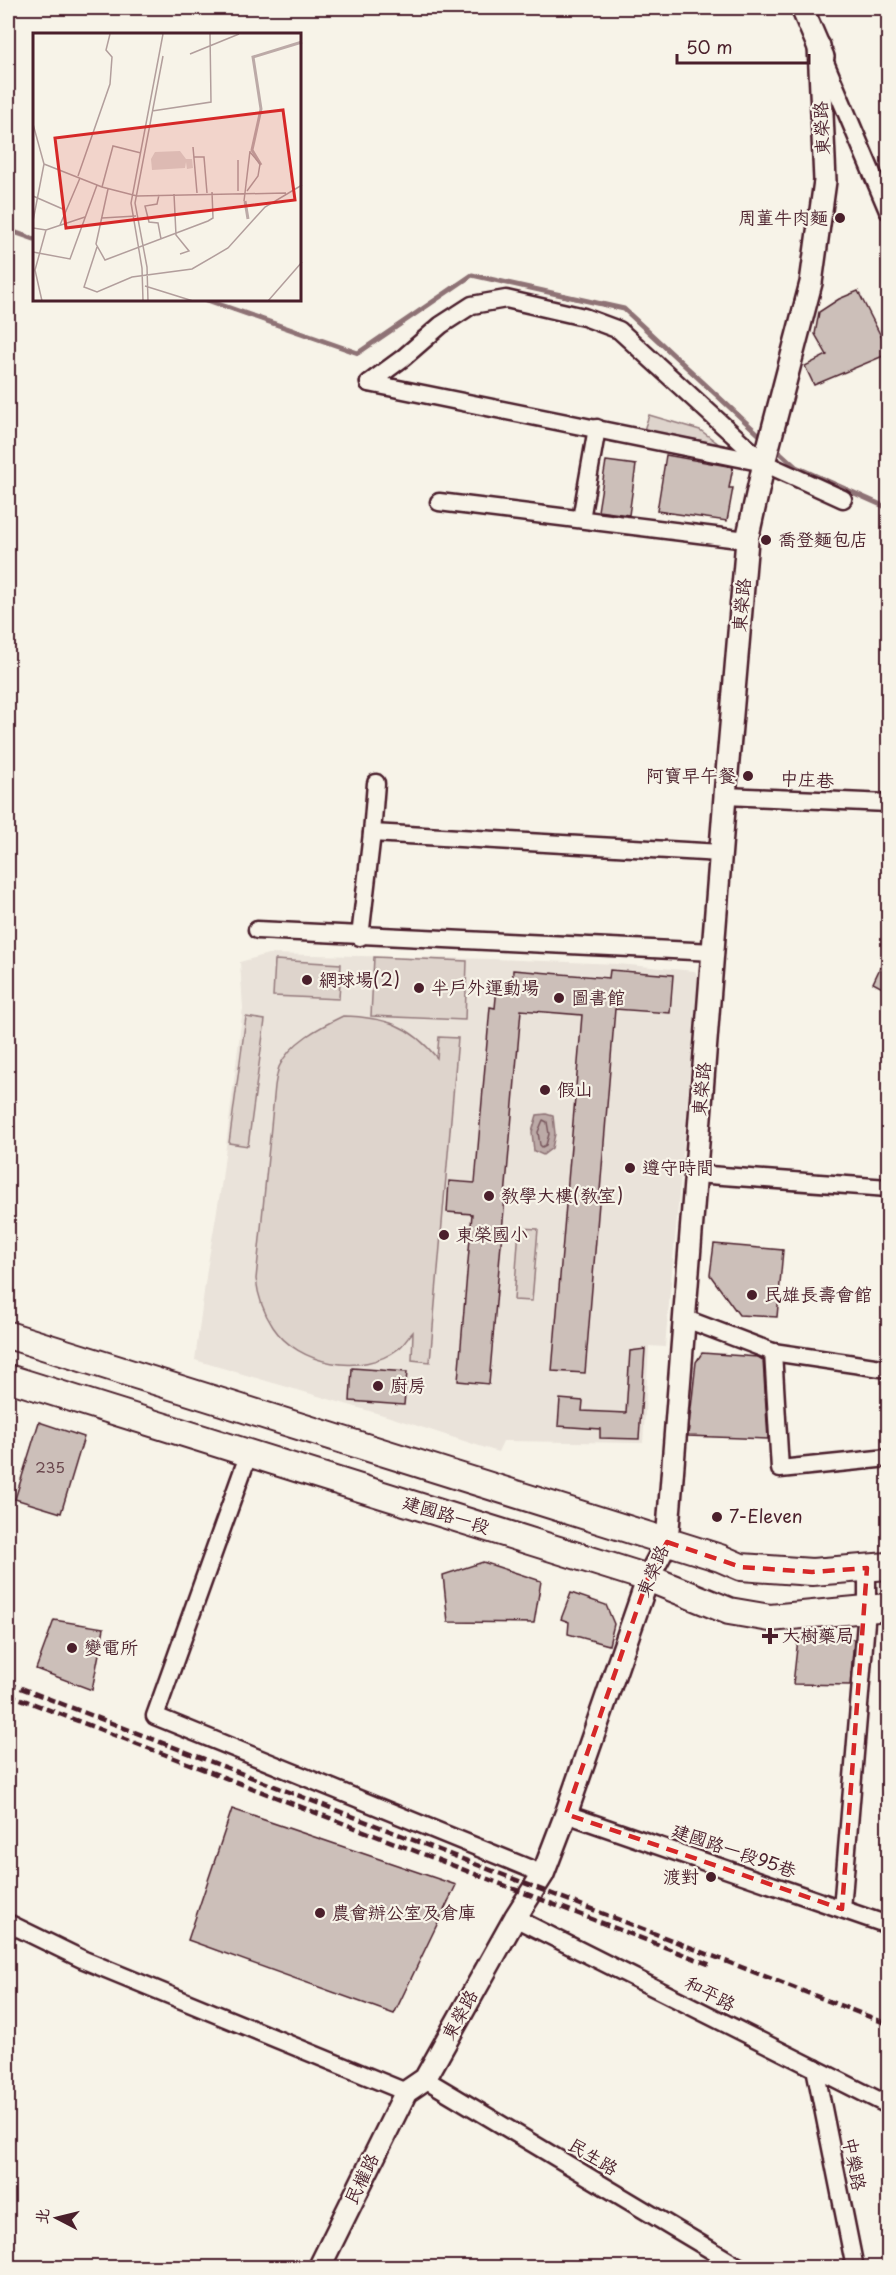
<svg xmlns="http://www.w3.org/2000/svg" width="896" height="2275" font-family="'Playpen Sans','LXGW WenKai TC',sans-serif">
	<style>
		.built { fill: #eae3da }
		.green { fill: #ded4cc; stroke: #947a7c; stroke-width: 1.5 }
		.water { fill: #bcaaa7; stroke: #8e7275; stroke-width: 1.5 }
		.lines { fill: none; stroke-linecap: round; stroke-linejoin: round }
		.shore { stroke: #78575d; stroke-width: 1.5 }
		.stream { stroke: #8e7275; stroke-width: 5 }
		.building { fill: #ccbfb9; stroke: #4a1f2b; stroke-width: 1.5 }
		.minor-casing { stroke: #4a1f2b; stroke-width: 21 }
		.tertiary-casing { stroke: #4a1f2b; stroke-width: 26 }
		.primary-casing { stroke: #4a1f2b; stroke-width: 30 }
		.minor { stroke: #f7f3e8; stroke-width: 16 }
		.tertiary { stroke: #f7f3e8; stroke-width: 21 }
		.primary { stroke: #f7f3e8; stroke-width: 26 }
		.rail { stroke: #4a1f2b; stroke-width: 4.5; stroke-dasharray: 9 4.5; stroke-linecap: butt }
		.marked { fill: none; stroke: #d62828; stroke-width: 4.5; stroke-dasharray: 12 8; stroke-linejoin: round }
		.poi-dot { fill: #4a1f2b; stroke: #f7f3e8; stroke-width: 2 }
		.labels { text-anchor: middle; stroke-width: 4.5; stroke-linejoin: round; paint-order: stroke }
		.number-label { font-size: 15px; fill: #6a474e }
		.street-label { font-size: 18px; fill: #4a1f2b; stroke: #f7f3e8 }
		.poi-label { font-size: 18px; fill: #4a1f2b; stroke: #f7f3e8; text-anchor: start }
		.inset-river { fill: none; stroke: #bcaaa7; stroke-width: 3 }
		.inset-road { fill: none; stroke: #b29e9c; stroke-width: 1.5 }
		.view { fill: #d62828; fill-opacity: 0.15; stroke: #d62828; stroke-width: 3 }
		.inset-edge { fill: none; stroke: #4a1f2b; stroke-width: 3 }
	</style>
	<rect width="100%" height="100%" fill="#f7f3e8"/>
	<filter id="ink" filterUnits="userSpaceOnUse"><feTurbulence type="fractalNoise" baseFrequency=".0167" numOctaves="2"/><feDisplacementMap in="SourceGraphic" scale="12" xChannelSelector="R" yChannelSelector="G"/><feConvolveMatrix kernelMatrix="1 2 1 2 8 2 1 2 1" color-interpolation-filters="sRGB"/></filter>
	<g filter="url(#ink)">
		<path class="built" d="M268,954l225,5 125,5 77,7 4,8 -34,368 -16,-1 -6,97 -140,-2 -5,11 -108,-35 -195,-57 12,-91 14,-82 22,-179 -3,-46z"/>
		<g class="green">
			<path d="M649,415l51,15 19,14 -75,-14z"/>
			<path d="M374,957l93,4 -2,59 -94,-4z"/>
			<path d="M275,960l66,4 -2,35 -66,-3z"/>
			<path d="M343,1016c42,1 67,9 94,42l2,-21 19,1 -28,324 -18,-2 1,-28c-5,5 -9,13 -15,17 -36,28 -100,16 -125,-22 -10,-15 -15,-31 -17,-48l19,-193c1,-6 2,-13 4,-19 11,-25 41,-40 64,-51z"/>
			<path d="M246,1017l19,3 -17,126 -19,-3z"/>
			<path d="M519,1228l19,1 -6,72 -18,-1z"/>
		</g>
		<path class="water" d="M546,1114l7,2 2,18 -3,14 -9,7 -9,-4 -2,-19 5,-17z"/>
		<g class="lines">
			<path class="shore" d="M543,1120l4,2 2,12 -3,11 -4,2 -2,-2 -2,-13z"/>
			<g class="stream">
				<path d="M8,230l26,9"/>
				<path d="M207,300l151,53 114,-78 152,34 141,131"/>
				<path d="M775,448l21,19 92,41"/>
			</g>
		</g>
		<g class="building">
			<path d="M858,291l30,59v4l-74,31 -9,-19 22,-11 -12,-21 4,-22 20,-13z"/>
			<path d="M666,455l67,12 -4,21h4l-6,33 -70,-10z"/>
			<path d="M606,461l30,4 -7,50 -31,-4z"/>
			<path d="M888,951v40l-15,-8z"/>
			<path d="M513,970l96,8 1,-8 63,5 -3,38 -55,-4 -30,364 -33,-2 30,-356 -61,-5 -32,374 -31,-3 14,-167 -25,-2 2,-31 26,2 15,-176 5,1 2,-21 15,2z"/>
			<path d="M714,1244l69,6 -6,67 -38,-2 -29,-40z"/>
			<path d="M645,1349l-6,90 -39,-1v-9l-42,-3 2,-27 23,2 -1,10 44,2 4,-62z"/>
			<path d="M702,1353l56,4 5,3 5,79 -80,-3 8,-74z"/>
			<path d="M352,1368l55,4 -3,33 -54,-4z"/>
			<path d="M39,1422l45,15 -23,76 -46,-14z"/>
			<path d="M483,1562l58,19 -7,42 -86,-1 -5,-47z"/>
			<path d="M571,1593l35,12 8,19 -5,21 -41,-11 1,-12 -8,-3z"/>
			<path d="M54,1620l50,8 -12,62 -56,-21z"/>
			<path d="M798,1639h56l-4,46 -57,-1z"/>
			<path d="M232,1809l224,76 -62,129 -206,-74z"/>
		</g>
		<g class="lines">
			<defs>
				<g id="minor">
					<path d="M822,55l66,156"/>
					<path d="M369,383l395,80 79,36"/>
					<path d="M369,383l34,-25 38,-33 31,-20 34,-6 78,18 35,13 144,132"/>
					<path d="M439,502l308,38"/>
					<path d="M581,519l16,-91"/>
					<path d="M725,796l163,7"/>
					<path d="M372,833l4,-50"/>
					<path d="M257,930l457,22"/>
					<path d="M360,937l12,-104 349,20"/>
					<path d="M695,1174l193,14"/>
					<path d="M686,1319l87,33 7,117 108,-11"/>
					<path d="M773,1352l115,17"/>
					<path d="M249,1453l-94,263 388,158"/>
					<path d="M566,1814l322,111"/>
					<path d="M842,1909l25,-299v-42"/>
					<path d="M515,1918l373,187"/>
					<path d="M8,1923l76,37 322,132"/>
					<path d="M815,2068l40,200"/>
					<path d="M425,2079l316,189"/>
				</g>
				<g id="tertiary">
					<path d="M802,8l21,49"/>
					<path d="M319,2268l87,-176 19,-13 90,-161 28,-44 23,-60 82,-236 19,-36 58,-746 22,-256 17,-77 47,-180 14,-102 -6,-135"/>
				</g>
				<g id="primary">
					<path d="M8,1335l712,223 21,9 71,5 76,-6"/>
					<path d="M8,1378l640,200 81,33 41,7 118,-11"/>
				</g>
			</defs>
			<use href="#minor" class="minor-casing"/>
			<use href="#tertiary" class="tertiary-casing"/>
			<use href="#primary" class="primary-casing"/>
			<use href="#minor" class="minor"/>
			<use href="#tertiary" class="tertiary"/>
			<use href="#primary" class="primary"/>
			<g class="rail">
				<path d="M8,1683l880,341"/>
				<path d="M8,1694l703,271"/>
			</g>
		</g>
	</g>
	<path class="marked" d="M667,1542l74,25 71,5 55,-4 -25,341 -276,-95 82,-236z"/>
	<g class="poi-dot">
		<circle cx="840" cy="218" r="6"/>
		<circle cx="766" cy="540" r="6"/>
		<circle cx="748" cy="776" r="6"/>
		<circle cx="307" cy="980" r="6"/>
		<circle cx="419" cy="988" r="6"/>
		<circle cx="559" cy="998" r="6"/>
		<circle cx="545" cy="1090" r="6"/>
		<circle cx="630" cy="1168" r="6"/>
		<circle cx="489" cy="1196" r="6"/>
		<circle cx="444" cy="1235" r="6"/>
		<circle cx="752" cy="1295" r="6"/>
		<circle cx="378" cy="1386" r="6"/>
		<circle cx="717" cy="1517" r="6"/>
		<path d="M767 1627h6v6h6v6h-6v6h-6v-6h-6v-6h6z"/>
		<circle cx="72" cy="1648" r="6"/>
		<circle cx="711" cy="1877" r="6"/>
		<circle cx="320" cy="1913" r="6"/>
	</g>
	<g class="labels">
		<g class="number-label">
			<text x="50" y="1473">235</text>
		</g>
		<g class="street-label">
			<text transform="translate(822 128) rotate(-93)" y="6">東榮路</text>
			<text transform="translate(742 605) rotate(-85)" y="6">東榮路</text>
			<text transform="translate(807 780) rotate(3)" y="6">中庄巷</text>
			<text transform="translate(702 1089) rotate(-85)" y="6">東榮路</text>
			<text transform="translate(446 1515) rotate(17)" y="6">建國路一段</text>
			<text transform="translate(653 1571) rotate(-67)" y="6">東榮路</text>
			<text transform="translate(734 1851) rotate(19)" y="6">建國路一段95巷</text>
			<text transform="translate(710 1994) rotate(27)" y="6">和平路</text>
			<text transform="translate(460 2015) rotate(-61)" y="6">東榮路</text>
			<text transform="translate(593 2157) rotate(31)" y="6">民生路</text>
			<text transform="translate(854 2164) rotate(79)" y="6">中樂路</text>
			<text transform="translate(362 2179) rotate(-64)" y="6">民權路</text>
		</g>
		<g class="poi-label">
			<text x="828" y="224" text-anchor="end">周董牛肉麵</text>
			<text x="778" y="546">喬登麵包店</text>
			<text x="736" y="782" text-anchor="end">阿寶早午餐</text>
			<text x="319" y="986">網球場(2)</text>
			<text x="431" y="994">半戶外運動場</text>
			<text x="571" y="1004">圖書館</text>
			<text x="557" y="1096">假山</text>
			<text x="642" y="1174">遵守時間</text>
			<text x="501" y="1202">教學大樓(教室)</text>
			<text x="456" y="1241">東榮國小</text>
			<text x="764" y="1301">民雄長壽會館</text>
			<text x="390" y="1392">廚房</text>
			<text x="729" y="1523">7-Eleven</text>
			<text x="782" y="1642">大樹藥局</text>
			<text x="84" y="1654">變電所</text>
			<text x="699" y="1883" text-anchor="end">渡對</text>
			<text x="332" y="1919">農會辦公室及倉庫</text>
		</g>
	</g>
	<g transform="translate(33 33)">
		<rect width="268" height="268" fill="#f7f3e8"/>
		<path d="M147,118l6,8h6l1,9 -6,1 -1,-7 -1,6 -33,2 -1,-11 4,-7z" fill="#ded4cc"/>
		<path class="inset-river" d="M228,132l-9,-15 9,-41 -8,-52 49,-15M212,168l3,18"/>
		<path class="inset-road" d="M157,21l49,-20M119,78l59,-9 -1,-68M0,91l11,40 -11,57M160,114l4,46M161,124h10l3,36M205,127v31M11,131l58,23 35,9 149,-3M45,143l32,-92 2,-27 -6,-7 4,-16M69,154l11,-41 28,7M75,156l-12,55 9,16 103,-39 5,-3 -1,-26M214,158l11,-15 2,-12 -10,-12M141,161l2,41 13,16 -9,3M126,162l-2,9 -12,2 4,16 9,1 3,16M0,163l32,14M211,168l6,-50M69,185l34,-2M27,192l20,-47M0,195l13,2 39,-13M64,214l-13,40 13,5 35,-15 60,-8 36,-21 37,-41 37,-22M0,219l37,7 27,-74M112,253l48,15M9,268l-7,-31 11,-40M110,268l-1,-33 -11,-65 32,-169M115,268l-1,-34 -12,-64 28,-147M235,268l34,-39"/>
		<path class="view" d="M250,77l12,90 -229,28 -11,-90z"/>
		<rect width="268" height="268" class="inset-edge"/>
	</g>
	<rect width="896" height="2275" fill="none" stroke="#f7f3e8" stroke-width="30"/>
	<rect x="15" y="15" width="866" height="2245" fill="none" stroke="#4a1f2b" stroke-width="2" filter="url(#ink)"/>
	<g transform="translate(57 2218) rotate(277)" stroke="#f7f3e8" stroke-width="4.5" paint-order="stroke">
	<path d="M0-4.5L10 22L0 15L-10 22Z" fill="#4a1f2b"/>
	<text y="-9" font-size="16" font-weight="bold" text-anchor="middle" fill="#4a1f2b">北</text>
	</g>
	<path d="M677 54v9h132v-9" fill="none" stroke="#4a1f2b" stroke-width="3"/>
	<text x="686" y="54" font-size="18" fill="#4a1f2b" stroke="#f7f3e8" stroke-width="4.5" paint-order="stroke">50 m</text>
</svg>
